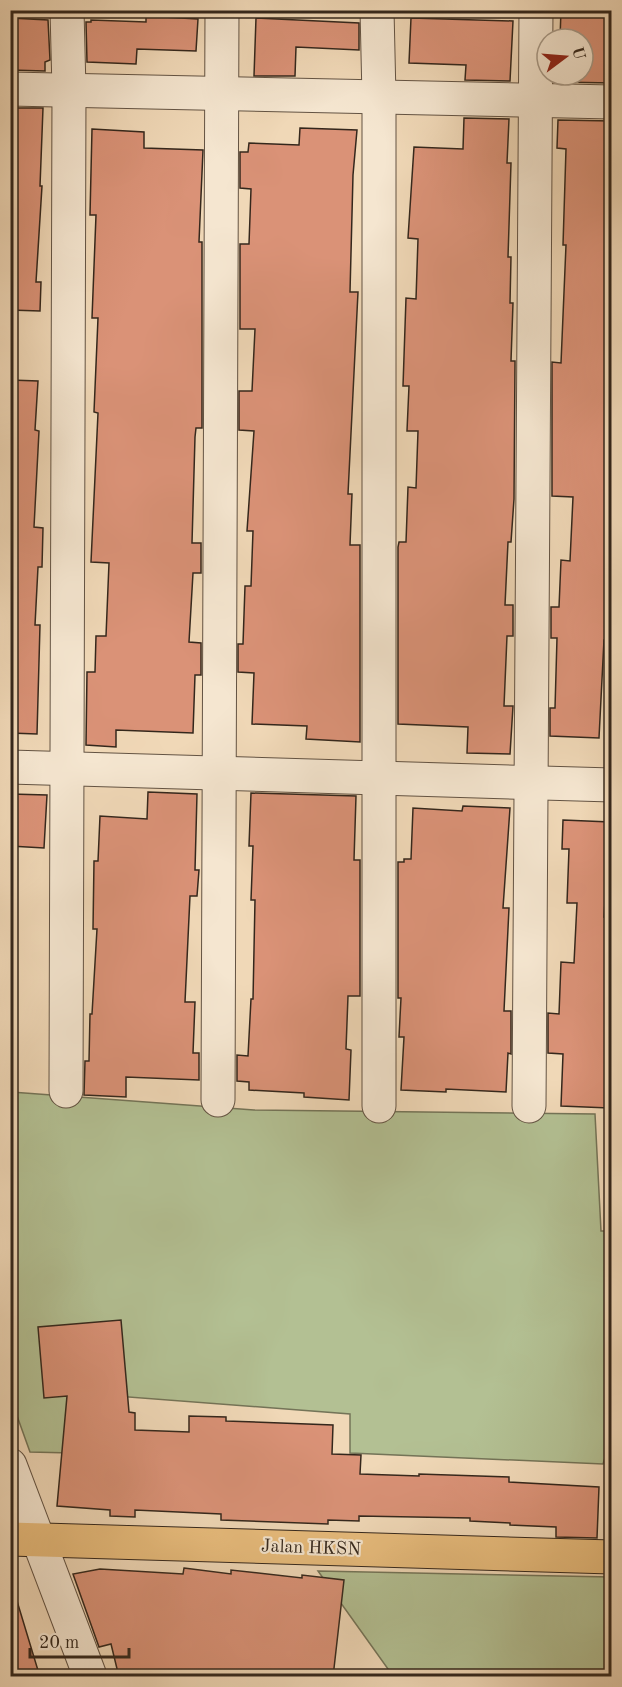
<svg xmlns="http://www.w3.org/2000/svg" width="622" height="1687" font-family="'Old Standard TT',serif">
	<style>
		.green { fill: #b3c093; stroke: #747458; stroke-width: 1.5 }
		.building { fill: #da9277; stroke: #34271c; stroke-width: 1.5 }
		.lines { fill: none; stroke-linecap: round; stroke-linejoin: round }
		.minor-casing { stroke: #635343; stroke-width: 35 }
		.major-casing { stroke: #34271c; stroke-width: 35 }
		.minor { stroke: #f5e6d0; stroke-width: 33 }
		.major { stroke: #e8bc7c; stroke-width: 33 }
		.labels { text-anchor: middle; stroke-width: 4.5; stroke-linejoin: round; paint-order: stroke }
		.street-label { font-size: 18px; fill: #34271c; stroke: #f5e6d0 }
	</style>
	<rect width="100%" height="100%" fill="#f0d8b7"/>
	<filter id="stains"><feTurbulence type="fractalNoise" baseFrequency=".00333" numOctaves="4"/><feColorMatrix values="0 0 0 0 .2 0 0 0 0 .09 0 0 0 0 .02 0 0 0 .5 -.17"/></filter>
	<radialGradient id="worn" r=".72"><stop offset=".6" stop-color="#630" stop-opacity="0"/><stop offset="1" stop-color="#630" stop-opacity=".3"/></radialGradient>
	<g class="green">
		<path d="M11,1092l243,18 341,4 6,117h11v204l-9,29 -253,-11v-39l-234,-18 -3,58 -83,-2 -19,-53z"/>
		<path d="M318,1571l293,6v99h-218z"/>
	</g>
	<g class="building">
		<path d="M561,10h51v73l-53,-1v-7h24v-36h-23z"/>
		<path d="M146,16l52,3 -2,32 -59,-2 -1,15 -49,-2 -1,-40h5v-2l55,2z"/>
		<path d="M10,18l38,2 2,40 -5,2v9l-35,-1z"/>
		<path d="M256,18l103,5v27l-63,-3 -1,29h-41z"/>
		<path d="M411,18l102,3 -3,60 -45,-1 1,-15 -57,-2z"/>
		<path d="M10,108h33l-3,78h2l-6,96h5l-1,29 -30,-1z"/>
		<path d="M464,118l45,1 -2,44h4l-3,94h3l-1,46h3l-2,58h4l-1,138 -3,43h-3l-3,63h8v31h-6l-3,70h9l-3,48 -43,-1 1,-26 -70,-3v-177l1,-5h7l2,-55 8,1 2,-57h-11l2,-45h-6l3,-88 10,1 2,-60 -10,-1 6,-91 49,2z"/>
		<path d="M558,120l54,1 -2,281 2,97h-5l-2,63 7,1v77h-8l-5,98 -49,-2v-28h5l2,-70h-6v-31h8l2,-47 9,1 3,-64 -21,-1v-134l9,1 5,-118h-3l3,-96 -9,-1z"/>
		<path d="M300,128l57,2 -4,45 -3,117h8l-10,202h4l-2,51h10v197l-54,-3 1,-13 -55,-2 2,-51 -16,-1v-28h5l2,-58h6l2,-55h-6l7,-100 -15,-1v-39h13l3,-62h-15v-85h9l2,-55 -11,-1v-36h8l1,-9 50,2z"/>
		<path d="M92,129l52,3v16l59,2 -4,92h3v186h-6l-1,9 -3,106h9v30h-8l-4,69 12,1v32h-6l-2,58 -77,-3v17l-30,-2 1,-73h8l1,-36h10l3,-73 -18,-1 7,-149 -4,-1 4,-94h-6l4,-103h-6z"/>
		<path d="M10,380l28,1 -3,49 4,1 -5,96 9,1 -1,39h-4l-3,58h5l-3,109 -27,-1z"/>
		<path d="M148,792l49,2 -2,76h4l-2,26h-7l-5,106h10l-2,51h6v27l-73,-3v20l-42,-2 1,-34h4l1,-47h2l5,-85h-4l1,-68h4l2,-45 47,3z"/>
		<path d="M251,793l105,3 -2,64h6v136h-12l-2,53 5,1 -2,50 -45,-3v-4l-55,-3v-8l-12,-1v-26l11,1 3,-57h2l2,-99h-4l2,-54h-4z"/>
		<path d="M10,794l37,1 -3,53 -34,-2z"/>
		<path d="M463,806l47,2 -7,100h6l-5,103h7v43l-3,-1 -2,39 -60,-3v3l-45,-2 3,-53h-5l2,-39h-3v-136h6v-3h7l2,-51 49,3z"/>
		<path d="M563,820l47,2 -6,95 8,1 -6,100h3l-2,54h3l-1,36 -48,-2 2,-52 -15,-1v-40l11,1 2,-52 13,1 3,-60h-10l2,-54h-7z"/>
		<path d="M121,1320l8,92 6,1v17l54,2v-16l37,1v4l107,4 -1,29 29,1 -1,19 59,2v-2l90,3v5l90,5 -2,51 -41,-1v-10l-46,-2v-2l-40,-2v-3l-111,-2v5l-31,-1v4l-107,-4v-6l-86,-4v7l-25,-1v-6l-53,-4 10,-110 -23,2 -6,-71z"/>
		<path d="M184,1568l47,6v-4l71,8v-3l42,5 -11,97h-214l-8,-33 -12,3 -26,-73 27,-5 83,5z"/>
		<path d="M17,1601l23,76h-30v-75z"/>
	</g>
	<g class="lines">
		<defs>
			<g id="minor">
				<path d="M377,10l2,87v1009"/>
				<path d="M10,89l602,13"/>
				<path d="M10,767l602,18"/>
				<path d="M66,1091l3,-1001 -2,-80"/>
				<path d="M218,1100l4,-1090"/>
				<path d="M529,1106l7,-1096"/>
				<path d="M10,1465l80,211"/>
			</g>
			<path id="major" d="M10,1539l602,18"/>
		</defs>
		<use href="#minor" class="minor-casing"/>
		<use href="#major" class="major-casing"/>
		<use href="#minor" class="minor"/>
		<use href="#major" class="major"/>
	</g>
	<g class="labels">
		<g class="street-label">
			<text transform="translate(311 1547) rotate(2)" y="6">Jalan HKSN</text>
		</g>
	</g>
	<rect width="622" height="1687" fill="none" stroke="#f0d8b7" stroke-width="36"/>
	<rect x="12" y="12" width="598" height="1663" fill="none" stroke="#34271c" stroke-width="3"/>
	<rect x="18" y="18" width="586" height="1651" fill="none" stroke="#34271c" stroke-width="1.5"/>
	<g transform="translate(565 57) rotate(74)"><circle r="28" fill="#f5e6d0" stroke="#a89a88" stroke-width="1.5"/>
	<path d="M0-4.5L10 22L0 15L-10 22Z" fill="#8f2418"/>
	<text y="-9" font-size="16" font-weight="bold" text-anchor="middle" fill="#34271c">U</text>
	</g>
	<path d="M30 1648v9h99v-9" fill="none" stroke="#34271c" stroke-width="3"/>
	<text x="39" y="1648" font-size="18" fill="#34271c" stroke="#f5e6d0" stroke-width="4.5" paint-order="stroke">20 m</text>
	<rect width="100%" height="100%" filter="url(#stains)"/>
	<rect width="100%" height="100%" fill="url(#worn)"/>
</svg>
